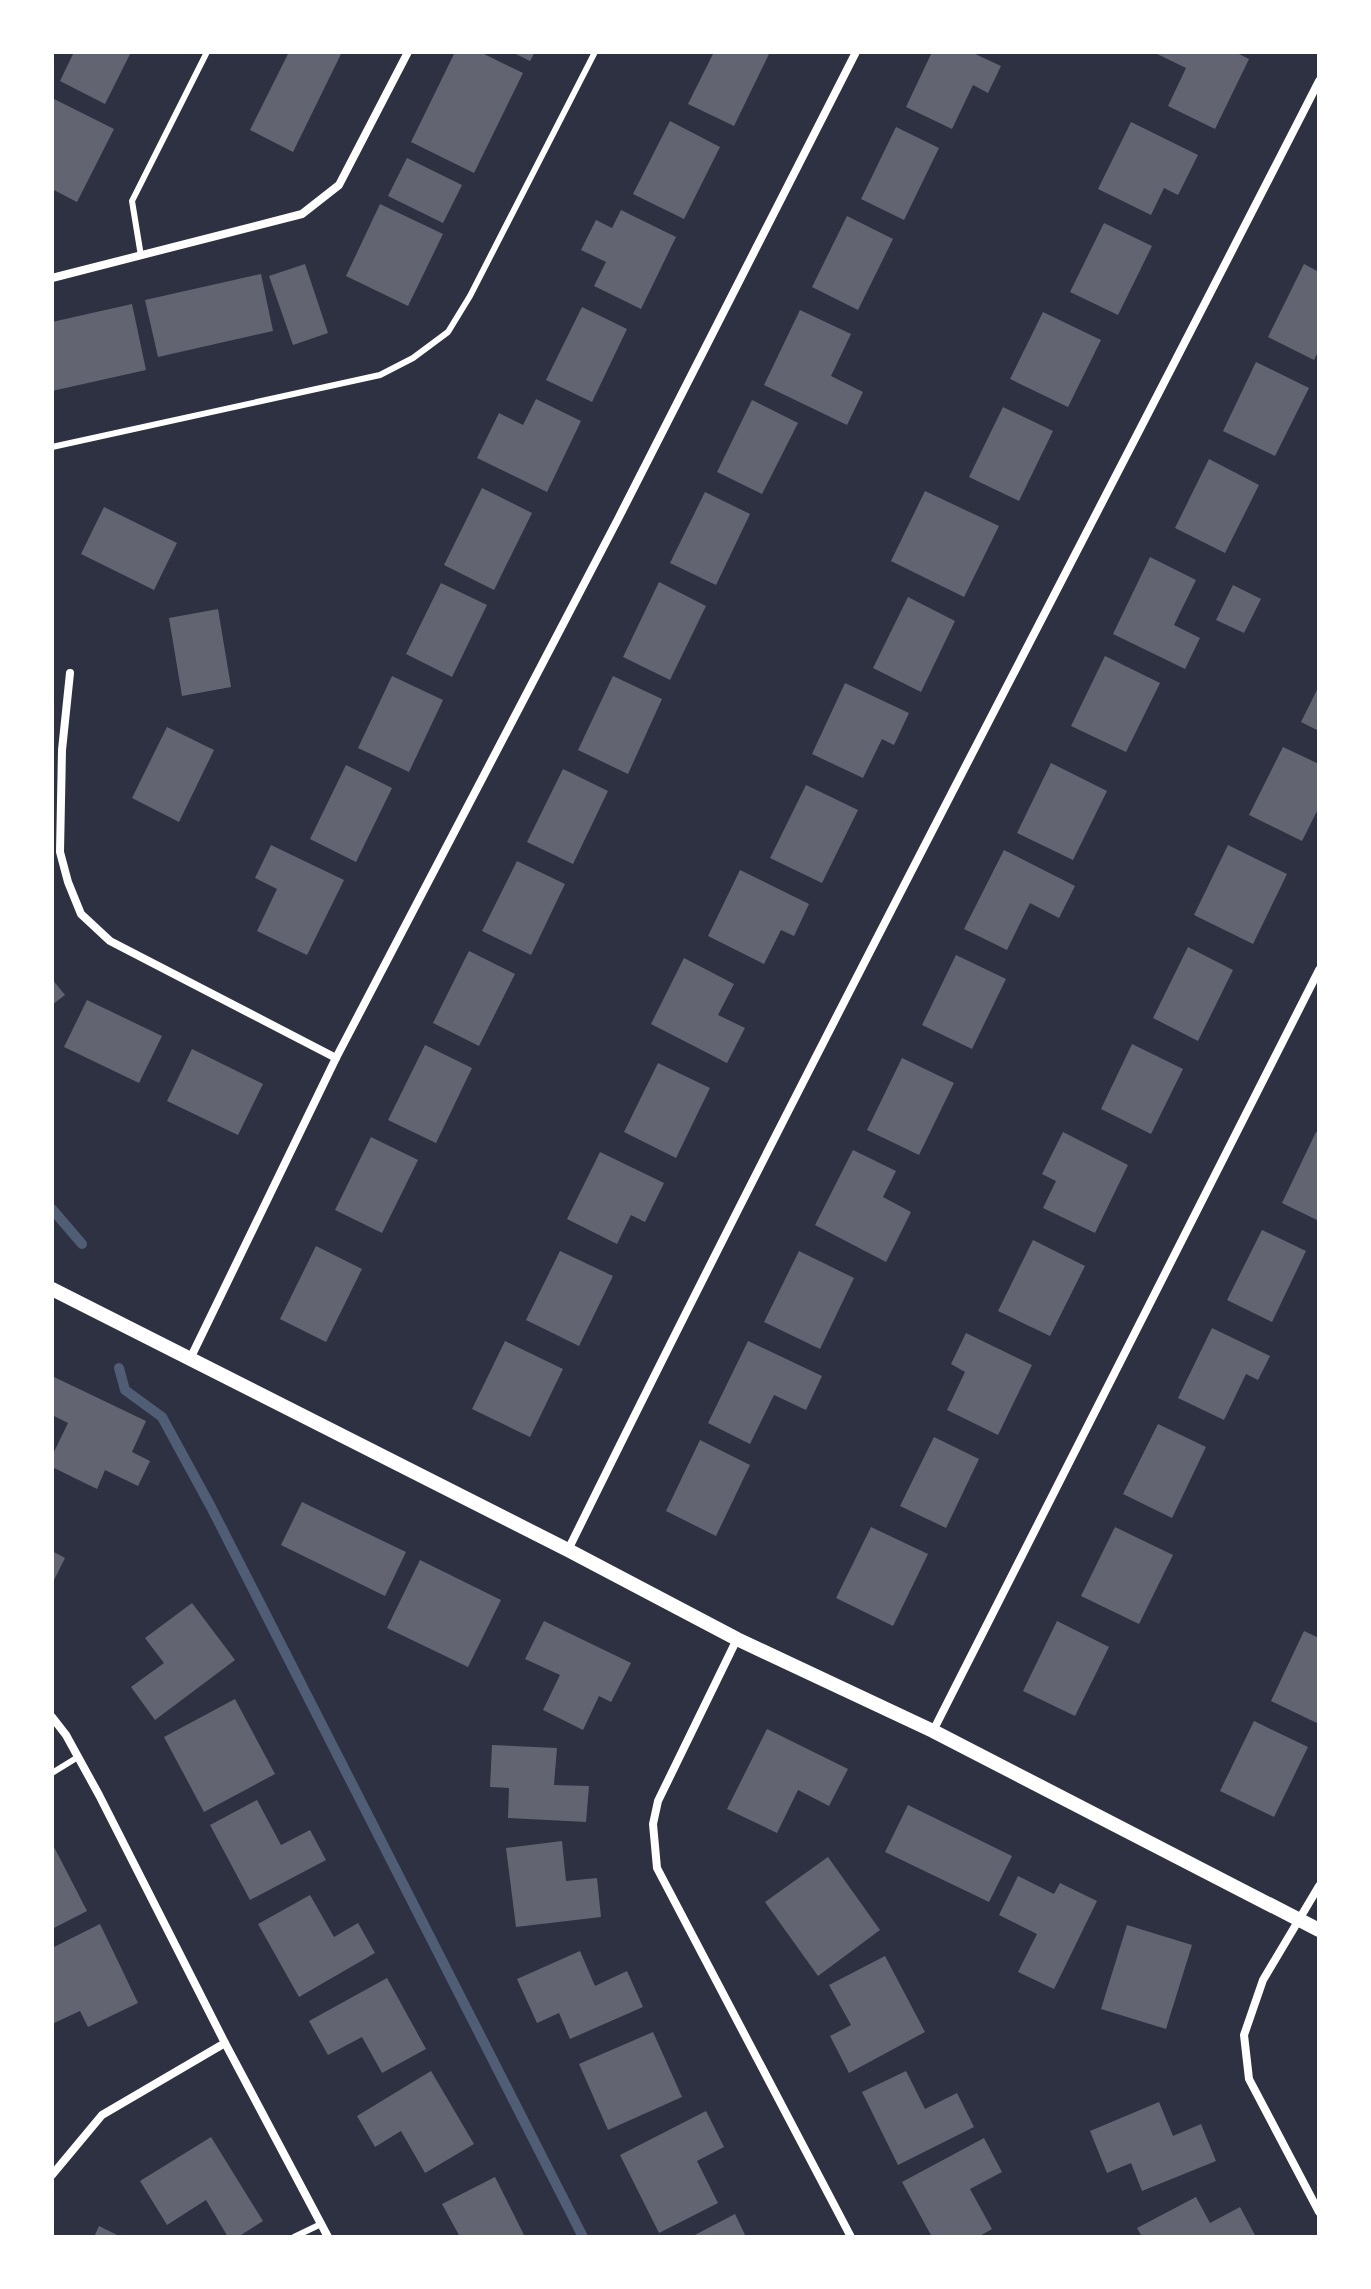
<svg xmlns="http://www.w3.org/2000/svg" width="1371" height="2289" font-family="'Varela Round',sans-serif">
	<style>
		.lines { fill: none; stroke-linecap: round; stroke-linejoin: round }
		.stream { stroke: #4f5d75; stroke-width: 10 }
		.building { fill: #626471 }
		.service { stroke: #fff; stroke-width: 6 }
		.minor { stroke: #fff; stroke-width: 8 }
		.tertiary { stroke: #fff; stroke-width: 14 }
	</style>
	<rect width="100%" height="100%" fill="#2d3142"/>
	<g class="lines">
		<g class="stream">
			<path d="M52,1209l30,35"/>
			<path d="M119,1368l6,22 37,27 49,90 372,730"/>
		</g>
	</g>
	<g class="building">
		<path d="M74,52h57l-26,52 -45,-23z"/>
		<path d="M289,52h53l-49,100 -43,-22z"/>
		<path d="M455,52h25l43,21 -49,100 -63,-31z"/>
		<path d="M512,52h23l-5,9z"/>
		<path d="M714,52h50l5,2 -35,72 -46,-22z"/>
		<path d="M932,52h39l30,14 -13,27 -15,-8 -21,44 -46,-22z"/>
		<path d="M1153,52h82l14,7 -34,70 -47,-23 18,-38z"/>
		<path d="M52,98l62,31 -37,73 -25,-13z"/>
		<path d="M670,121l50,26 -36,72 -51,-25z"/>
		<path d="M1131,122l67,33 -20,40 -14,-7 -13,27 -53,-26z"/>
		<path d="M896,127l43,21 -35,72 -43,-21z"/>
		<path d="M407,158l55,27 -19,38 -55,-27z"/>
		<path d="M380,204l63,30 -35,72 -62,-30z"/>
		<path d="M621,210l55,27 -35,72 -47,-23 12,-24 -25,-12 15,-30 16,8z"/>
		<path d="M847,216l46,23 -35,71 -46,-23z"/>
		<path d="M1104,223l48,23 -34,69 -48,-23z"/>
		<path d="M305,264l23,69 -35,12 -24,-69z"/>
		<path d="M1304,264l15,8v78l-5,10 -46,-23z"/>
		<path d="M261,274l12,57 -115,26 -13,-57z"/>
		<path d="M132,304l14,66 -94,21v-69z"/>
		<path d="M582,307l45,22 -35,73 -46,-22z"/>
		<path d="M800,310l51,24 -20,42 32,16 -16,33 -83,-40z"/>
		<path d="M1043,312l58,28 -33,67 -58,-28z"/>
		<path d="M1256,362l53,26 -34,68 -52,-25z"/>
		<path d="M536,399l45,22 -34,71 -70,-34 22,-45 24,12z"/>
		<path d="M752,400l46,23 -36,71 -45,-22z"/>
		<path d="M1003,407l50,24 -34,70 -50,-24z"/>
		<path d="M1209,459l50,26 -34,68 -50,-25z"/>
		<path d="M482,488l50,25 -38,77 -50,-25z"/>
		<path d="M925,491l74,35 -35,71 -73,-36z"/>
		<path d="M705,492l45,22 -34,71 -46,-22z"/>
		<path d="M104,507l73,36 -23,47 -73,-36z"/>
		<path d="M1150,557l46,23 -22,45 26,13 -15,31 -72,-35z"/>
		<path d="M659,582l47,24 -36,74 -47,-23z"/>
		<path d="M441,583l46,22 -35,72 -46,-23z"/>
		<path d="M1233,585l28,14 -17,34 -28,-13z"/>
		<path d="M908,597l47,24 -34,71 -48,-24z"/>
		<path d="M218,609l13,78 -49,9 -13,-78z"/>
		<path d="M1105,656l55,27 -34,69 -55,-26z"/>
		<path d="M392,676l51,24 -34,72 -51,-24z"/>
		<path d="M613,676l49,23 -34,75 -50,-24z"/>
		<path d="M845,683l64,30 -15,32 -12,-6 -19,39 -51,-24z"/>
		<path d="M1319,686v45l-18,-9z"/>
		<path d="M167,727l47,23 -35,72 -47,-24z"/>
		<path d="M1283,747l36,17v43l-17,34 -53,-26z"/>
		<path d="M1051,763l56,28 -34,69 -56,-27z"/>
		<path d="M346,765l46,23 -36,74 -46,-23z"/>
		<path d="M563,769l45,22 -35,73 -46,-22z"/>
		<path d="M806,785l52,25 -36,73 -52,-25z"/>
		<path d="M271,845l73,35 -37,75 -50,-24 20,-42 -22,-11z"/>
		<path d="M1228,845l59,29 -34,70 -59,-29z"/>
		<path d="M1004,850l71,36 -16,32 -29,-15 -23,47 -43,-21z"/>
		<path d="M517,861l48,23 -34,71 -49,-24z"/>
		<path d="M740,870l69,34 -15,32 -13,-6 -17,34 -56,-28z"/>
		<path d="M1188,947l45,23 -35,71 -45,-23z"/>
		<path d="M469,951l46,23 -36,72 -46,-23z"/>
		<path d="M956,955l50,24 -34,70 -50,-24z"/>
		<path d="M684,958l50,26 -16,31 27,13 -18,35 -76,-39z"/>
		<path d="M52,979l13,16 -13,10z"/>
		<path d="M87,1000l75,36 -23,47 -75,-36z"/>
		<path d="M1132,1044l51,25 -32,65 -50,-25z"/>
		<path d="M425,1045l47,23 -36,75 -48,-23z"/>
		<path d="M192,1049l71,35 -25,51 -71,-34z"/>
		<path d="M902,1058l52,25 -35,72 -52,-25z"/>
		<path d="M658,1063l52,25 -34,70 -52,-26z"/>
		<path d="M1063,1132l65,33 -33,68 -52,-25 13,-27 -14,-7z"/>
		<path d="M1316,1132l3,1v88l-37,-18z"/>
		<path d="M371,1137l47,23 -36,73 -47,-23z"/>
		<path d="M853,1150l43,21 -13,26 28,15 -25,50 -71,-37z"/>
		<path d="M600,1152l64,31 -19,39 -14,-7 -14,29 -50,-25z"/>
		<path d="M1262,1230l44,21 -34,71 -45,-22z"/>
		<path d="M1033,1240l52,26 -35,70 -52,-25z"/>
		<path d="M316,1246l46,23 -36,73 -46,-23z"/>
		<path d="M560,1251l53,25 -34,70 -53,-26z"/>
		<path d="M799,1251l55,27 -34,71 -56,-27z"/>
		<path d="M1212,1328l58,28 -12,24 -12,-6 -22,46 -46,-22z"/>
		<path d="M966,1333l66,32 -34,70 -51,-25 18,-38 -14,-8z"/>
		<path d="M505,1341l58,28 -33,68 -58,-28z"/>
		<path d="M748,1341l74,35 -16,34 -32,-15 -24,49 -42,-21z"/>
		<path d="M52,1376l94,45 -14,31 18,9 -12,25 -33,-16 -8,19 -45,-22v-11l16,-33 -16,-8z"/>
		<path d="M1158,1424l48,23 -34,71 -49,-24z"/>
		<path d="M934,1437l45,22 -33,69 -46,-22z"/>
		<path d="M700,1440l50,25 -34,71 -50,-25z"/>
		<path d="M302,1502l104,50 -21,44 -104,-51z"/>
		<path d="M871,1527l57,27 -35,72 -57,-28z"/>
		<path d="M1115,1527l58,28 -34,69 -58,-28z"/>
		<path d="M52,1551l13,7 -13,26z"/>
		<path d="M420,1560l81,40 -33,67 -81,-39z"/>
		<path d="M192,1603l43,57 -80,60 -24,-33 33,-24 -19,-25z"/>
		<path d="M544,1621l87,42 -20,39 -12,-6 -16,34 -40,-20 17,-35 -35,-16z"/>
		<path d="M1057,1621l52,26 -34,69 -52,-25z"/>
		<path d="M1304,1631l15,7v86l-48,-23z"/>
		<path d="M235,1699l40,75 -71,38 -40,-75z"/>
		<path d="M1254,1721l54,26 -34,70 -54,-26z"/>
		<path d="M767,1729l81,40 -19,37 -31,-16 -21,43 -50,-24z"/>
		<path d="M492,1745l65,3 -3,37 35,1 -3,36 -78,-4 1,-30 -19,-1z"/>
		<path d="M257,1800l24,45 29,-15 16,30 -76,40 -40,-75z"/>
		<path d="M908,1805l104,51 -23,46 -104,-50z"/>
		<path d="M562,1841l4,40 31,-3 4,39 -85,10 -10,-79z"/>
		<path d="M52,1843l35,68 -35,18z"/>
		<path d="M828,1857l52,73 -62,46 -53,-74z"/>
		<path d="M1018,1876l36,18 6,-11 37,18 -43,88 -36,-17 19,-38 -38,-19z"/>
		<path d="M310,1895l24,42 24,-14 17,30 -76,44 -41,-73z"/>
		<path d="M100,1924l38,79 -50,24 -8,-16 -28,13v-76z"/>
		<path d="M1127,1925l65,20 -26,84 -65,-20z"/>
		<path d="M580,1951l15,35 32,-15 16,36 -73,32 -11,-26 -22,10 -20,-44z"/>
		<path d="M885,1956l40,76 -76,41 -19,-37 21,-11 -22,-40z"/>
		<path d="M387,1978l39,71 -44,24 -20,-36 -34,18 -19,-34z"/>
		<path d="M653,2032l29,65 -74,33 -29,-66z"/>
		<path d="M431,2071l43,73 -49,29 -24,-42 -26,16 -18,-31z"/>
		<path d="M906,2071l19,38 32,-16 17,34 -76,38 -36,-73z"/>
		<path d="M1159,2102l14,34 28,-12 15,37 -74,30 -11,-28 -24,10 -17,-42z"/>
		<path d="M706,2111l18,36 -27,14 21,42 -59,30 -39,-78z"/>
		<path d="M211,2137l52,84 -25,16h-10l-22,-37 -39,25 -27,-44z"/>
		<path d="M984,2138l18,34 -32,17 22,40 -14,8h-46l-30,-55z"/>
		<path d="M495,2177l30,60h-65l-18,-33z"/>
		<path d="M1196,2197l14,26 30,-16 16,30h-114l-5,-9z"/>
		<path d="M735,2214l11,23h-55z"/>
		<path d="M99,2226l22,11h-27z"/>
	</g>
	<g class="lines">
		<g class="service">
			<path d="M141,256l-9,-55 75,-149"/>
			<path d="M52,447l328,-72 33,-17 35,-26 22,-36 125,-244"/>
			<path d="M52,1773l26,-16"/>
			<path d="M294,2237l27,-13"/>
		</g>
		<g class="minor">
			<path d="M52,278l250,-64 37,-29 69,-133"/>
			<path d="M70,673l-8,77 -2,102 8,30 13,32 29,27 226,117"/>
			<path d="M190,1359l146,-301 282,-539 238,-467"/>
			<path d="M568,1550c243,-494 501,-979 751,-1469"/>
			<path d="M737,1639l-79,162 -5,23 4,44 194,369"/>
			<path d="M52,1717l14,18 33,60 126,248 103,194"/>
			<path d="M933,1731l386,-761"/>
			<path d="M1319,1886l-56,94 -19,55 5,44 70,133"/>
			<path d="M52,2175l50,-60 123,-72"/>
		</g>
		<path class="tertiary" d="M52,1289l516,261 169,89 196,92 386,199"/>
	</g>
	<rect width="1371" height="2289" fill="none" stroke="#ffffff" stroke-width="108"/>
</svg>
